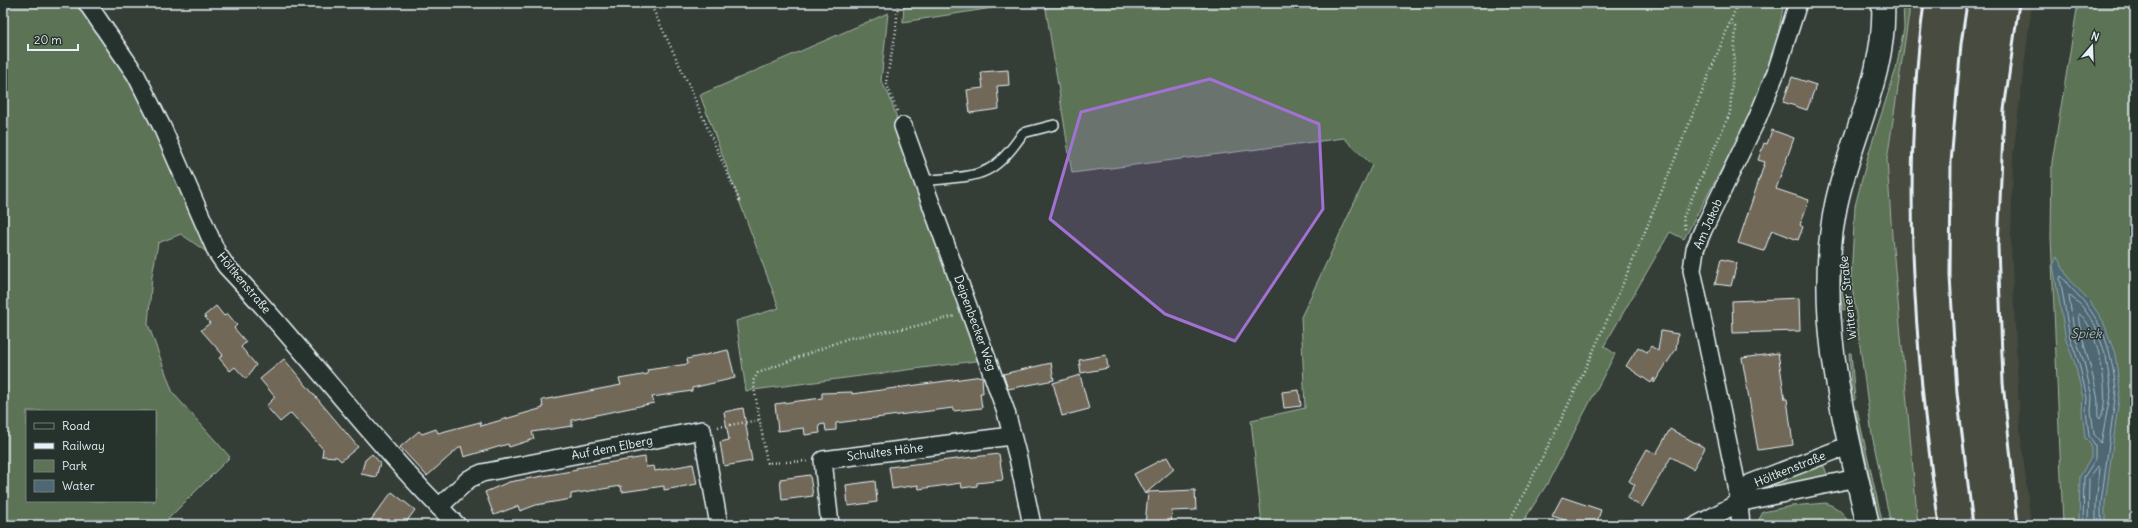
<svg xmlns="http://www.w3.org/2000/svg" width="2138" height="528" font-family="Delius,sans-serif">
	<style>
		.built { fill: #474b40 }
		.green { fill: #5d7356; stroke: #a2b2a7; fill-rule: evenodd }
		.water { fill: #4e6873; stroke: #8c9fa8 }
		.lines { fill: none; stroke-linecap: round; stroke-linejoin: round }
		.shore { stroke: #aabac3; stroke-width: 1 }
		.building { fill: #716859; stroke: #e8f1f8 }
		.lane-casing { stroke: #e8f1f8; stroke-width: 12 }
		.street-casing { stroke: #e8f1f8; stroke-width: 20 }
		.secondary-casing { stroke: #e8f1f8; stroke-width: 25 }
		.path { stroke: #e8f1f8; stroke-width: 2.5; stroke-dasharray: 1 3; stroke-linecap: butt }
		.lane { stroke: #26332d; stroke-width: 9 }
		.street { stroke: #26332d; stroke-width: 17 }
		.secondary { stroke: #26332d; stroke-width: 22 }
		.rail { stroke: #e8f1f8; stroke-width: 3 }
		.marked { fill: #a171d3; fill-opacity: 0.2; stroke: #a171d3; stroke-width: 3; stroke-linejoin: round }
		.labels { text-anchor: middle; stroke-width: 3; stroke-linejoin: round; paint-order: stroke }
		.street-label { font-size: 12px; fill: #e8f1f8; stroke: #26332d }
		.water-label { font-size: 13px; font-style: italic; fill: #aabac3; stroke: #26332d }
	</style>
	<rect width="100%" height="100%" fill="#353e36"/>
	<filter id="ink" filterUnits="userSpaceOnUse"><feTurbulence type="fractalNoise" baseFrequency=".025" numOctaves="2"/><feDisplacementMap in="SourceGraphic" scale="8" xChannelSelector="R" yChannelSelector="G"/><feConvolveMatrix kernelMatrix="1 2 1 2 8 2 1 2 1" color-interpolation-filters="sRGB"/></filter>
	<g filter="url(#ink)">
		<path class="built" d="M1909,3h123l-19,153 -2,89 9,184 11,96h-113l-26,-289 -5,-76 22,-146z"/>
		<g class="green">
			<path d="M3,3h79l52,75 81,180 -34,-24 -23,9 -6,33 -4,48 25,69 57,64 -68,68h-159zM27,411h128v90h-128z"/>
			<path d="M904,3h120l-121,19z"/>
			<path d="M1045,3h739l-7,37 -27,76 -66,123 -14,-7 -66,114 11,8 -68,130 -26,41h-259l-11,-105 54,-12 -4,-91 71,-152 -28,-27 -272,35z"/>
			<path d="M1903,3h6v11l-22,146 5,76 26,289h-27l-19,-90 -21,-156 4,-73 14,-54 27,-83 8,-41z"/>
			<path d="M2078,3h57v522h-72l-12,-288 1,-75z"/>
			<path d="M888,13l-7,68 8,14 42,122 52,143 -237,31 -10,-70 43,-13 -79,-213z"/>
			<path d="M1851,188c-8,41 -16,81 -5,121l-3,1c-10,-47 -3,-76 8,-122z"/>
			<path d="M1849,353h2l4,47h-3z"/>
			<path d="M1855,410h2l26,115h-3z"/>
			<path d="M1814,466h10l4,11 -64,17 -2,-7z"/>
			<path d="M1826,503c12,5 19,10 23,22h-93l7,-13 29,-6z"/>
		</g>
		<path class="water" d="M2057,257l13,24 19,19 14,21 12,33 5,37 -15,112v22h-26l1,-49 11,-18v-13l-6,-7 -3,-26 1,-14 -8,-34 -9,-25 -13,-74z"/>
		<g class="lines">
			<g class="shore">
				<path d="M2069,295l13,11 13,19 11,31 5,35 -10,52 -7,-9 -3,-23 1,-14 -8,-35 -9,-25z"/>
				<path d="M2079,314c19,10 33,87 21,105l-2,-2c-1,-7 1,-15 -1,-22 -5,-27 -15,-52 -19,-79z"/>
				<path d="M2083,525l1,-48 11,-17v-15l-6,-9 -3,-25 1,-13 -8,-35 -9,-25 -10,-60 1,-2c4,3 6,8 10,12 32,31 40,59 45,103l-15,112v22"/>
				<path d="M2088,525l1,-47 9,-12 2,2 -4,35v22"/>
			</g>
		</g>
		<g class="building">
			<path d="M1008,70l1,15 -12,1 2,23 -29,4 -3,-23 16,-2 -2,-16z"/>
			<path d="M1792,77l24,8 -9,25 -24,-8z"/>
			<path d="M1772,130l22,8 -18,51 33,11 -9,25 3,2 -5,13 -26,-10 -8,21 -26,-8 27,-81 -7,-2 6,-17 3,1z"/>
			<path d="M1721,259l16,4 -6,23 -16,-2z"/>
			<path d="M1799,298l1,33 -67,2 -1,-32z"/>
			<path d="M216,306l8,10 3,-3 10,12 -3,3 12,14 -5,5 15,18 -10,14 -11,-12 -5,4 -11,-13 4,-3 -22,-25 9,-7 -6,-7z"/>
			<path d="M1661,331l17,3 -2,15 -22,34v-5l-3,5 -25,-17 12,-19 9,5 4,-6 7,5z"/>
			<path d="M728,350l7,28 -43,10v3l-40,6 2,6 -82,17v6l-40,6 2,7 -25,8 -1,-3 -44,13 -3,-11 -34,30 -27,-29 19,-16 3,3 14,-5 2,4 42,-11 1,4 62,-18 -1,-8 79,-15 -2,-6 29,-5 -1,-4 41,-6 -1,-5z"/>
			<path d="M1778,353l7,46h2l6,46 -35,5 -16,-92z"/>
			<path d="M1106,355l2,13 -27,5 -2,-13z"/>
			<path d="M284,359l74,88 -17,14 -4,-4 -15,-1 1,-7 -32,-36 -11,9 -14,-16 9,-9 -15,-18z"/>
			<path d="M1051,363l3,17 -46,9 -5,-15z"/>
			<path d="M1080,375l9,34 -27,7 -9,-33z"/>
			<path d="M982,376l1,17h-3l2,15 -29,3v-3l-117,15v7l-10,1 -1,-7 -6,1 1,8 -15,2 -1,-7 -26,3 -3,-27 47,-6v-5l30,-1v2z"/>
			<path d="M1299,390l2,16 -17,2 -2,-16z"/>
			<path d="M743,408l9,53 -28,5 -4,-24 9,-2 -5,-28z"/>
			<path d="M1670,429l35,19 -12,21 -22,-12 -29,50 -15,-9 8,-13 -6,-4 18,-32 9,5z"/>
			<path d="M372,454l8,9 -4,14 -15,-3 4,-14z"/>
			<path d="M999,454l4,26 -26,3v3l-15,2 -1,-5 -42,6 -1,-4 -26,4 -3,-22z"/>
			<path d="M645,457l1,10 8,-1 1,5 38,-7 4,20 -33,6v-4l-42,6 -1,-6 -50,8v5l-35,6 -16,6 -2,-5 -24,9 -9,-23 24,-10 68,-12 -1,-2z"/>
			<path d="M1167,457l7,12 -29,25 -11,-20z"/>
			<path d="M810,475l3,21 -31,4 -2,-21z"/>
			<path d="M875,481l2,21 -29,4 -2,-21z"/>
			<path d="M1195,490l1,20 -24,1 -1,14h-26l3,-33z"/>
			<path d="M392,492l23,18 -11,15h-37z"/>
			<path d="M1562,497l39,13 -5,15h-26l1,-3 -19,-6z"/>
		</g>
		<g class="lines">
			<defs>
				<path id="lane" d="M923,181c53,-6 68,0 100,-48l31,-8"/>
				<g id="street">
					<path d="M87,3l49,72 26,52 55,126 9,13c80,84 148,178 231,259"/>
					<path d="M903,126l103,286 12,46 14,67"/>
					<path d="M1738,503l13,-20 99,-38"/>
					<path d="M439,507l30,-28 13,-6 220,-43 17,95"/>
					<path d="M830,525l-7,-65 188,-24"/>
					<path d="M1697,525l41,-22 119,-25"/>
					<path d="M1741,525l-4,-39 -45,-216 3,-21 8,-19 54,-111 19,-47 22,-69"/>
				</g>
				<path id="secondary" d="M1868,525c-24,-104 -54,-213 -32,-320 14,-67 51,-132 47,-202"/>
			</defs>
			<use href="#lane" class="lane-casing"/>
			<use href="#street" class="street-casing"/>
			<use href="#secondary" class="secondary-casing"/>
			<g class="path">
				<path d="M650,3l37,78 53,121"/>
				<path d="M897,111l-11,-29 10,-51 2,-28"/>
				<path d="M1685,229l-2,-11 47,-105 6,-86 -6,-5"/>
				<path d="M718,427l41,-7"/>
				<path d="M807,461l-40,2 -14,-82 5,-8 91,-35 63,-11 43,-11"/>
				<path d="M1507,525c92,-168 159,-346 231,-522"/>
			</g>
			<use href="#lane" class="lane"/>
			<use href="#street" class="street"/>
			<use href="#secondary" class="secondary"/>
			<g class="rail">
				<path d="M1924,3c-23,173 -10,350 15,522"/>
				<path d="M1967,3l-6,41 -10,119 -1,113 7,117 16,132"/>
				<path d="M2018,525l-15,-142 -5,-137 6,-136 15,-107"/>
			</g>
		</g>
	</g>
	<path class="marked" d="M1210,79l109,45 4,85 -88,132 -70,-27 -115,-95 31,-107z"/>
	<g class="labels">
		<g class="street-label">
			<text transform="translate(1708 224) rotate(-66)" y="4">Am Jakob</text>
			<text transform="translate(244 283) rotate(50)" y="4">Höltkenstraße</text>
			<text transform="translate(1848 298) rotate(-96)" y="4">Wittener Straße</text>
			<text transform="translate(975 323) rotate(70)" y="4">Deipenbecker Weg</text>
			<text transform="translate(612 448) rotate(-11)" y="4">Auf dem Elberg</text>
			<text transform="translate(885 452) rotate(-7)" y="4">Schultes Höhe</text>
			<text transform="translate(1790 469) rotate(-22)" y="4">Höltkenstraße</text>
		</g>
		<g class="water-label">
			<text x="2086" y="338">Spiek</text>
		</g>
	</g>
	<rect width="2138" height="528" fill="none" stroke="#26332d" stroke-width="16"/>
	<rect x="8" y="8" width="2122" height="512" fill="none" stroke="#e8f1f8" stroke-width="1.5" filter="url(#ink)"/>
	<rect x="26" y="410" width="130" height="92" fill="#26332d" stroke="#747f7e"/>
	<rect x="34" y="423" width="20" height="6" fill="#26332d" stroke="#747f7e"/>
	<text x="62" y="430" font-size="12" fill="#e8f1f8">Road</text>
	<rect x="34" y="443" width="20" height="6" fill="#e8f1f8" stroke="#747f7e"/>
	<text x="62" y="450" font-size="12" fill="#e8f1f8">Railway</text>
	<rect x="34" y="460" width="20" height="12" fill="#5d7356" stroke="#747f7e"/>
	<text x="62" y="470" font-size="12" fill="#e8f1f8">Park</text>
	<rect x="34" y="480" width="20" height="12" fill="#4e6873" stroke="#747f7e"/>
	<text x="62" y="490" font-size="12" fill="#e8f1f8">Water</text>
	<g transform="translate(2092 46) rotate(19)" stroke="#26332d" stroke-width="3" paint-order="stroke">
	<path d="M0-3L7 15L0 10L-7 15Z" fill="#e8f1f8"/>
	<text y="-6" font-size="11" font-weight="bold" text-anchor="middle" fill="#e8f1f8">N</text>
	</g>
	<path d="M28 44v6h50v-6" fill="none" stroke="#e8f1f8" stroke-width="2"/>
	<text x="34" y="44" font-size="12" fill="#e8f1f8" stroke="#26332d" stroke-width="3" paint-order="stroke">20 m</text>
</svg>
